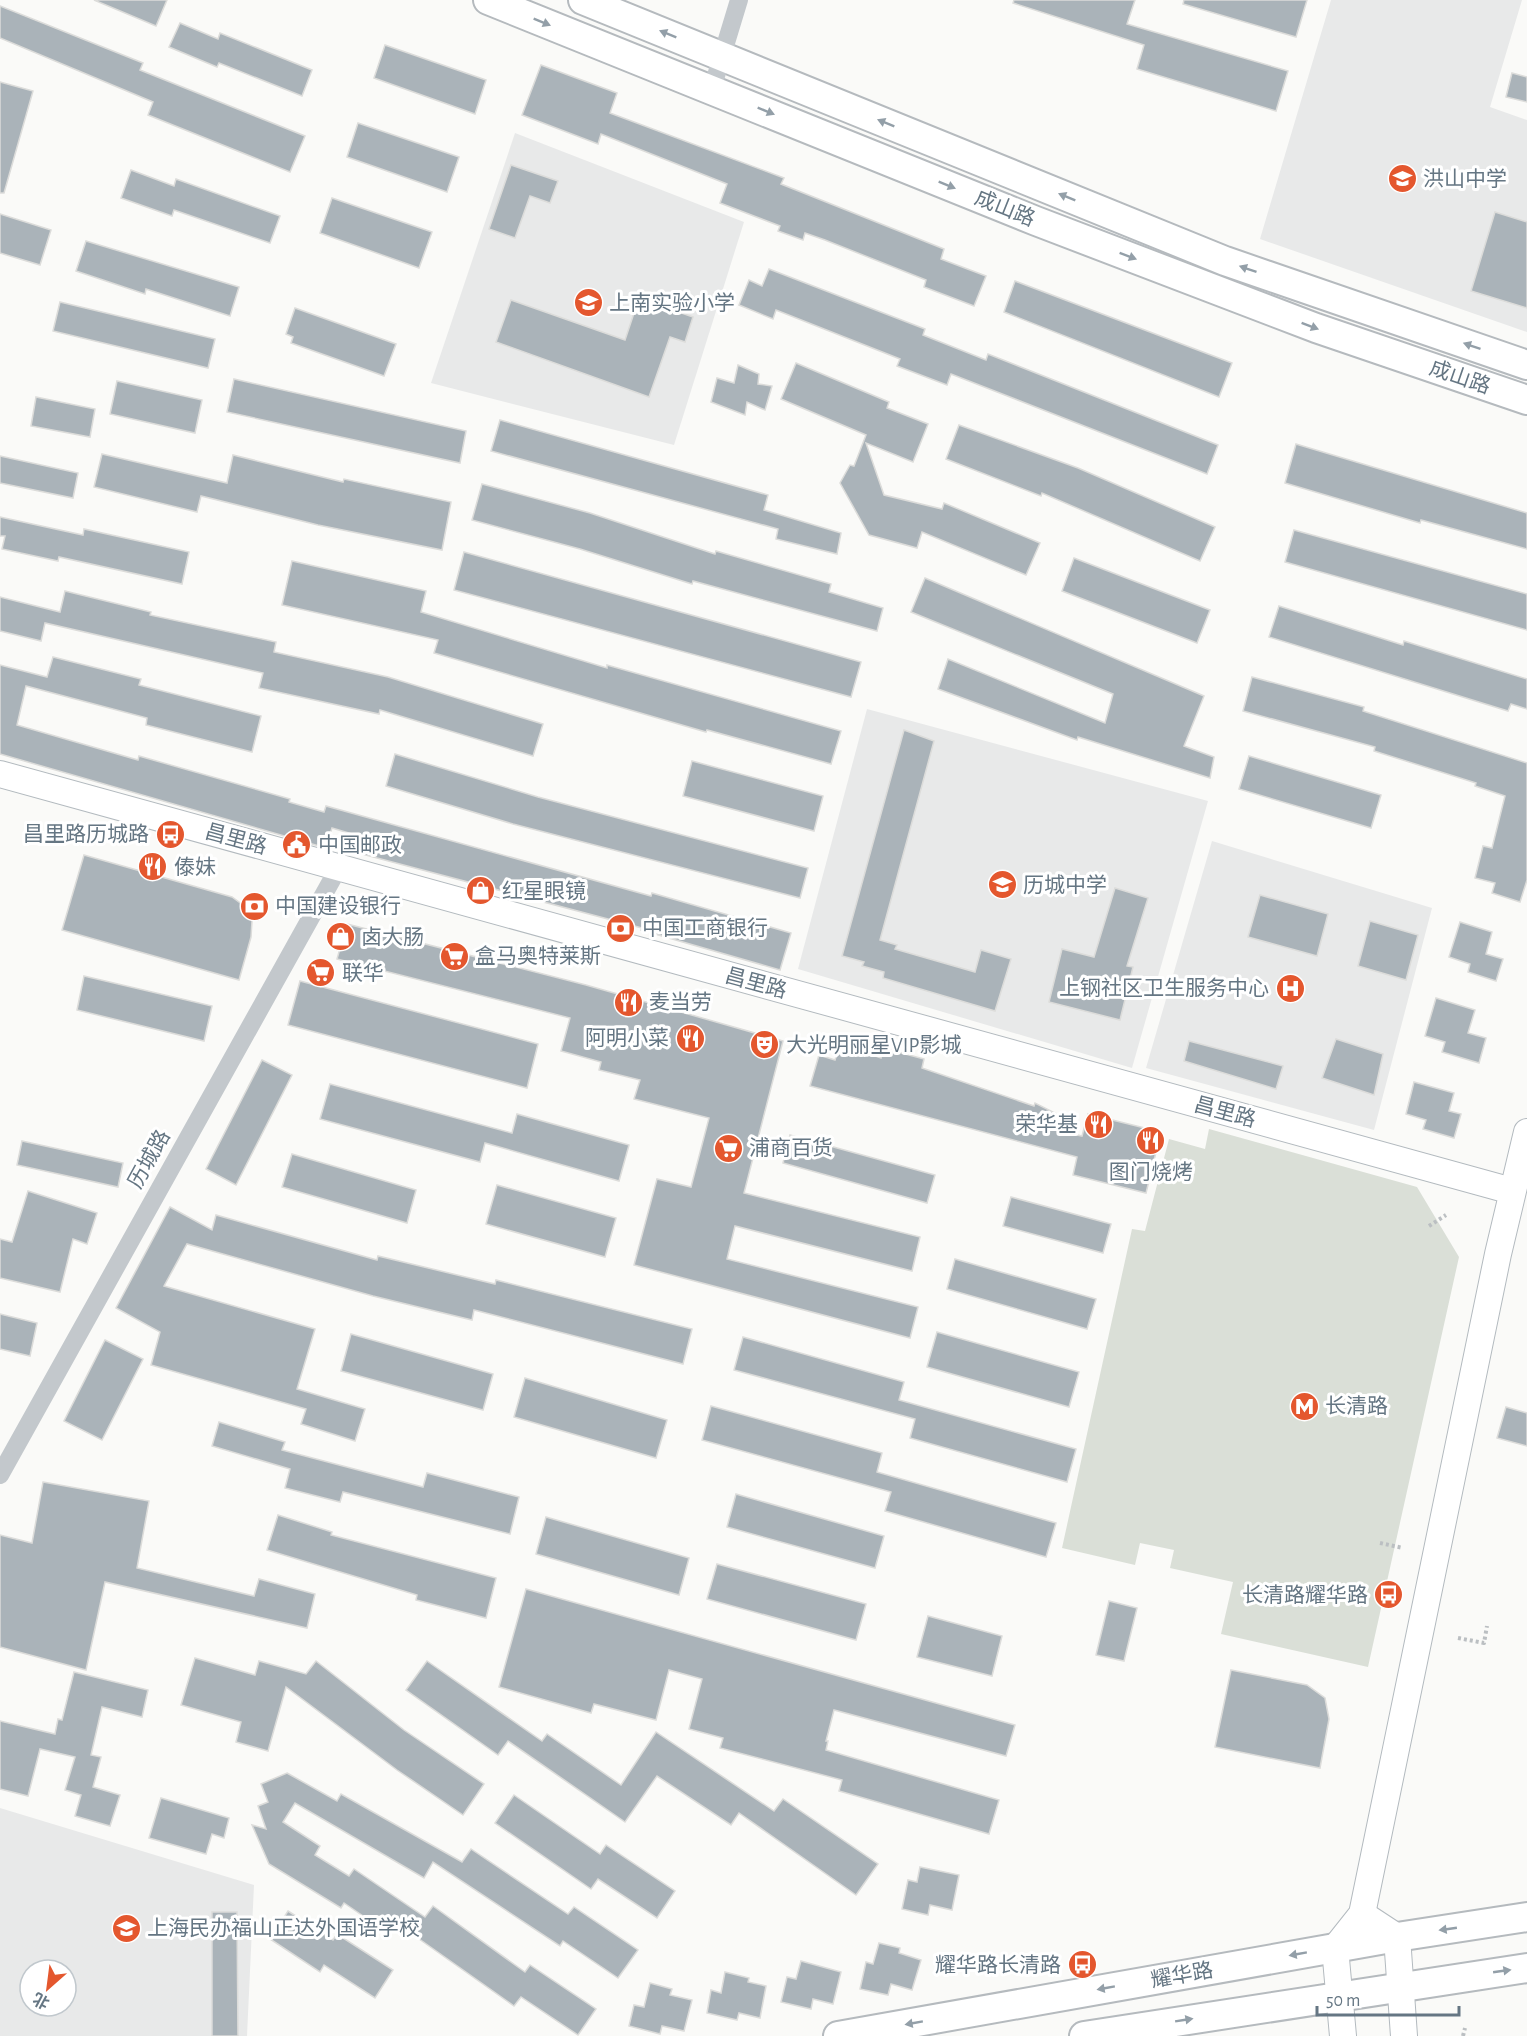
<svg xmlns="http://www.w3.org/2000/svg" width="1527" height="2036" font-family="'Alegreya Sans','Noto Sans SC',sans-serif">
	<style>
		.built { fill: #e8e9e9; fill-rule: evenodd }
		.green { fill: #dadfd7 }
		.building { fill: #aab3b9; stroke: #dcdcda; stroke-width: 1.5 }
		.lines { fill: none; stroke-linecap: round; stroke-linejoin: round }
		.secondary-casing { stroke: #b3babf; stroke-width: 28 }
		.primary-casing { stroke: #b5babe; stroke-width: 32 }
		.path { stroke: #bbbfc2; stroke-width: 4; stroke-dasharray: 3 3; stroke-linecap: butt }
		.street { stroke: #c3c8cc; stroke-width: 18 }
		.secondary { stroke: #fff; stroke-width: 26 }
		.primary { stroke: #fff; stroke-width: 28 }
		.oneway { fill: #939fa8 }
		.labels { text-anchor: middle; stroke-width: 6; stroke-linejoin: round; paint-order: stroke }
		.poi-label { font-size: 21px; fill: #657683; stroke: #fff; text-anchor: start }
		.street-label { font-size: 21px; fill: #657683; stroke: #fff }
	</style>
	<rect width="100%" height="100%" fill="#fafaf8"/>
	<g class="built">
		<path d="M1331,0h191l-32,107 37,13v212l-267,-93z"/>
		<path d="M515,133l229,89 -70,223 -243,-62z"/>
		<path d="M867,709l341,92 -76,267 -334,-99z"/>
		<path d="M1212,841l220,67 -58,222 -228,-62z"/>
		<path d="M0,1808l254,77 -7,151h-247zM30,1970h36v36h-36z"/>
	</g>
	<path class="green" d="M1209,1129l208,58 42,70 -91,410 -147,-33 12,-52 -63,-14 4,-18 -34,-7 -5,22 -73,-17 70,-319 13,2 24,-92 36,10z"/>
	<g class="building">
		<path d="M94,0h73l-11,26z"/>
		<path d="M1014,0h121l-8,24 161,47 -12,40 -139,-42 7,-24 -131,-42z"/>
		<path d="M1184,0h123l-11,37 -113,-33z"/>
		<path d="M0,6l143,57 -3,7 165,66 -15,36 -142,-57 5,-13 -153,-64z"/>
		<path d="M180,23l38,16 2,-6 92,37 -10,26 -83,-33 -2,4 -48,-20z"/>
		<path d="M385,45l101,35 -11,34 -101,-36z"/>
		<path d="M541,65l76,28 -7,20 174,65 -3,6 163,65 -3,10 45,17 -12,30 -50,-19 2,-7 -101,-40 -20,-7 -2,7 -25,-9 2,-5 -60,-23 7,-19 -126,-50 -3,10 -76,-29z"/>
		<path d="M1512,73l15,4v25l-21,-5z"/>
		<path d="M0,82l33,9 -29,102h-4z"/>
		<path d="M358,123l101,34 -12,35 -100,-35z"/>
		<path d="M511,165l47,16 -8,22 -20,-7 -15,42 -26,-9z"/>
		<path d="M131,170l43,16 2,-7 104,37 -10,27 -96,-33 -2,6 -51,-18z"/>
		<path d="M332,198l100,34 -13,36 -99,-35z"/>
		<path d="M1495,212l32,10v86l-56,-17z"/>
		<path d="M0,214l51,16 -11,35 -40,-12z"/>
		<path d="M86,241l153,46 -9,29 -84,-27 -1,5 -69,-23z"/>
		<path d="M769,269l156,60 -2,6 63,25 2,-6 230,91 -11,29 -256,-100 -4,11 -50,-19 3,-7 -124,-49 -3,9 -34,-14 10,-25 13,6z"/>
		<path d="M1015,281l217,82 -13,34 -215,-85z"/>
		<path d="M639,298l54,19 -8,25 -15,-5 -21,60 -153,-55 15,-42 114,40z"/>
		<path d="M60,302l155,37 -7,29 -155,-37z"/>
		<path d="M295,308l101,36 -12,32 -93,-33 2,-6 -7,-3z"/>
		<path d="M796,363l93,39 -2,6 41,16 -15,38 -47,-19 18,52 58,14 2,-6 96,40 -14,32 -104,-43 -5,16 -48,-13 -29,-52 10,-18 4,1 12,-31 -85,-36z"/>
		<path d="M738,365l21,9 -1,10 14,2 -7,24 -18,-8 -2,13 -34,-13 6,-24 17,5z"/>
		<path d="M234,379l232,52 -6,32 -233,-51z"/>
		<path d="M117,381l85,19 -7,33 -85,-19z"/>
		<path d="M36,397l59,12 -5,28 -59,-11z"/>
		<path d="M500,420l268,75 -4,15 77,23 -4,21 -61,-15 2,-10 -287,-78z"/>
		<path d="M959,425l119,43 137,59 -15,34 -158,-68 -1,3 -95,-37z"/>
		<path d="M1296,444l231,69v36l-106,-29 -1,3 -135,-40z"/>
		<path d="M102,454l125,29 6,-28 110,27 1,-3 107,23 -9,48 -124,-25 -117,-29 -4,16 -103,-25z"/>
		<path d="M0,456l78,17 -5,25 -73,-15z"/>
		<path d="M482,484l108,29 125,41 1,-3 115,33 -2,8 54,16 -6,23 -184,-50 -1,3 -112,-35 -108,-29z"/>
		<path d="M0,517l83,18 1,-6 105,23 -7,32 -123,-27 -1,4 -56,-12 3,-13h-5z"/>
		<path d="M1294,530l233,64v36l-242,-68z"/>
		<path d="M464,552l397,110 -10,35 -397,-107z"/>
		<path d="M1074,558l136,52 -13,33 -135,-52z"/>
		<path d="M292,561l134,30 -5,21 186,56v-3l234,66 -10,33 -124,-34 -1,2 -272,-79 4,-13 -156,-35z"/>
		<path d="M925,578l279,118 -20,50 30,11 -4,21 -132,-41 -1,3 -139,-51 10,-30 157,64 8,-29 -202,-82z"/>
		<path d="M65,591l86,21 -1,3 126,27 -2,10 114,25 155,47 -10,32 -153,-46 -1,4 -120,-26 4,-15 -218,-50 -4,18 -41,-10v-34l60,15z"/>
		<path d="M1279,606l124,39 1,-4 123,38v30l-16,-5 -3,7 -239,-74z"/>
		<path d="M53,657l88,22 -2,6 122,31 -9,36 -106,-27 1,-7 -121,-32 -9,39 121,35 1,-4 151,43 -1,3 35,10 2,-6 325,90 1,-3 139,40 -11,37 -139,-40 1,-2 -284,-75 4,-16 -30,-9 -6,20 -326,-94v-89l47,12z"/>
		<path d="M1252,677l112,30 -1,4 164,52v117l-7,22 -28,-9 3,-10 -20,-5 8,-32 9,2 13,-52 -30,-10 1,-3 -102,-32 1,-4 -132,-36z"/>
		<path d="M904,730l30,11 -54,199 17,5 -2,4 80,23 6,-22 30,9 -16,52 -112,-33 1,-6 -22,-6 2,-4 -22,-6z"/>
		<path d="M395,754l143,43 270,71 -8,30 -287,-74 -127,-38z"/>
		<path d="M1249,756l132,39 -10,33 -132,-39z"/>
		<path d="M692,761l131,35 -9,35 -131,-35z"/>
		<path d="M84,855l148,42 11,8 9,16 -1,16 -12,43 -177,-50z"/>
		<path d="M1115,888l33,10 -21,68 6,1 -13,53 -71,-18 13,-53 32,8z"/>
		<path d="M1260,895l68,19 -11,42 -69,-19z"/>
		<path d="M1370,921l48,14 -12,45 -48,-14z"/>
		<path d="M1460,922l32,10 -6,22 17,5 -7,22 -28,-9 2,-8 -21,-7z"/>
		<path d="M347,924l239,61 197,56 -39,152 176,44 -8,34 -177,-45 -8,33 191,48 -8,31 -276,-73 23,-86 34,8 18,-69 -75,-19 6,-19 -41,-10 2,-8 -40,-11 9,-33 -233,-59z"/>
		<path d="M84,976l128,30 -8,35 -127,-31z"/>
		<path d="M300,981l238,63 -11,44 -239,-63z"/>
		<path d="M1436,998l39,12 -7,23 18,5 -7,25 -37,-11 3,-10 -20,-6z"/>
		<path d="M1336,1039l47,15 -9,41 -52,-17z"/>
		<path d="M1189,1041l94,25 -7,23 -92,-28z"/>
		<path d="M840,1043l41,15 2,-10 41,11 -2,9 112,38 1,-3 22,11 -7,15 32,7 6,-22 73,18 -15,61 -73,-18 4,-18 -267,-71 9,-31 16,5z"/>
		<path d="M262,1060l30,15 -56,110 -30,-16z"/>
		<path d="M1414,1082l40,11 -5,18 12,3 -7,24 -31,-9 3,-9 -20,-6z"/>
		<path d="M330,1084l182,49 5,-19 112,31 -10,36 -134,-38 -5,19 -160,-43z"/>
		<path d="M790,1135l145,40 -8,28 -144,-40z"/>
		<path d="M22,1141l101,22 -5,24 -101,-22z"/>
		<path d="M292,1154l124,36 -9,33 -125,-36z"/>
		<path d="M497,1185l119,33 -11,39 -119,-33z"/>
		<path d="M28,1191l69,22 -10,31 -14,-5 -13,53 -60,-14v-39l12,3z"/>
		<path d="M1011,1197l100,27 -8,29 -100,-27z"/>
		<path d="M170,1207l42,23 4,-15 161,45 1,-4 117,28 1,-4 196,49 -9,35 -209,-54 -2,10 -99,-24 -186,-52 -23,42 151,43 -18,60 68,20 -10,32 -54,-17 5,-15 -155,-44 9,-33 -44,-24z"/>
		<path d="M955,1259l141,40 -9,30 -140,-40z"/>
		<path d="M0,1314l37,9 -7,33 -30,-7z"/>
		<path d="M937,1332l142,40 -10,35 -142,-40z"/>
		<path d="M351,1334l142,40 -10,36 -142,-39z"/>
		<path d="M743,1337l161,45 -5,18 177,49 -9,33 -157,-44 5,-19 -181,-49z"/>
		<path d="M105,1340l38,19 -41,81 -38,-19z"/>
		<path d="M525,1378l142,42 -11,38 -142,-41z"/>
		<path d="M711,1406l171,47 -5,19 179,51 -10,34 -161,-46 6,-19 -189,-52z"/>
		<path d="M1506,1407l21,6v33l-30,-8z"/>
		<path d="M219,1422l66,20 -3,8 141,37 4,-14 92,24 -9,37 -167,-42 -3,10 -55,-14 5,-19 -78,-23z"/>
		<path d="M43,1482l106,19 -12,67 117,28 5,-17 56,15 -8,34 -202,-46 -19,88 -86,-23v-112l32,8z"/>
		<path d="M736,1494l148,42 -9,32 -148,-41z"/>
		<path d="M278,1515l54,17 -1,3 165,43 -10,40 -70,-18 1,-5 -150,-45z"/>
		<path d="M546,1517l143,41 -10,37 -143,-41z"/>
		<path d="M717,1564l149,40 -10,36 -149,-41z"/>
		<path d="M526,1589l489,136 -9,31 -172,-46 -8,31h2l-2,9 173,50 -10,34 -150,-43 3,-11 -122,-32 3,-10 -34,-9 13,-50 -33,-9 -13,50 -62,-16 -3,9 -92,-26z"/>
		<path d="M1109,1601l28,7 -13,53 -28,-6z"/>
		<path d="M928,1616l74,20 -10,40 -75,-19z"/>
		<path d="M195,1658l60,17 4,-14 47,13 10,-13 88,69 80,54 -21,31 -66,-45 -111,-83 -18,64 -32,-9 5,-20 -60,-17z"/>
		<path d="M427,1661l115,80 5,-7 74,51 35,-53 118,79 9,-12 95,65 -22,31 -117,-82 -8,12 -74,-49 -32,46 -117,-81 -10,14 -92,-65z"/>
		<path d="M1231,1670l76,15 18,13 4,21 -9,49 -105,-21z"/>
		<path d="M74,1672l74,18 -6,27 -40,-10 -11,48 10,2 -8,30 27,8 -10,31 -35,-10 6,-21 -16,-5 10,-33 -35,-8 -12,47 -28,-7v-68l55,13 3,-15 4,1z"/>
		<path d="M287,1773l50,28 4,-7 121,68 9,-13 97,65 6,-7 64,43 -20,28 -55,-37 -3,5 -127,-84 -9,16 -129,-75 -12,19 37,24 -5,9 34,21 5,-7 71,48 8,-11 92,66 5,-7 66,44 -18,26 -57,-38 -7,9 -119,-84 -7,11 -44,-30 -3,5 -72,-44 -17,-39 14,4 -8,-23 10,-4 -7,-18z"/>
		<path d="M514,1795l86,59 6,-9 69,46 -18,27 -59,-39 -7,10 -96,-66z"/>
		<path d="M161,1798l68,20 -5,20 -12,-4 -6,20 -57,-16z"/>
		<path d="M920,1867l39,8 -7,35 -22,-5 -2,10 -26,-6 6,-29 9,2z"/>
		<path d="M288,1911l45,29 4,-6 56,36 -18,28 -51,-33 -4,7 -50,-33z"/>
		<path d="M212,1912h25l1,124h-26z"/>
		<path d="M879,1943l21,5 -1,5 22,7 -9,30 -21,-6 -3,11 -28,-6 6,-27 7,2z"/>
		<path d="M801,1961l40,11 -8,32 -20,-5 -2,10 -30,-7 6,-25 9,2z"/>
		<path d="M725,1972l24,6 -1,4 18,4 -6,32 -21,-5 -2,7 -30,-7 4,-23 10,3z"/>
		<path d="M650,1983l22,6 -2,6 22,5 -8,31 -22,-5 -2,8 -31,-8 5,-21 10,2z"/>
	</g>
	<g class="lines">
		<defs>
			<g id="secondary">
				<path d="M0,774l1512,417"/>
				<path d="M1362,1914l35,23 7,99"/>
				<path d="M1343,2036l-8,-88 27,-34 136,-660 29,-122"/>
			</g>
			<g id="primary">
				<path d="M488,0l548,221 280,107 211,72"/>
				<path d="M583,0l642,261 302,104"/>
				<path d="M838,2036l559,-99 130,-20"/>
				<path d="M1084,2036l443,-68"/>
			</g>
		</defs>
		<use href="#secondary" class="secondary-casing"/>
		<use href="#primary" class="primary-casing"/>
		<g class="path">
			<path d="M1429,1226l17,-11"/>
			<path d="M1380,1543l23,5"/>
			<path d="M1458,1638l26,5 3,-17"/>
			<path d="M1463,2036l2,-8"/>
		</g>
		<g class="street">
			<path d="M712,89l27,-89"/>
			<path d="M0,1475l339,-608"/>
		</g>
		<use href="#secondary" class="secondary"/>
		<use href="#primary" class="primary"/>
	</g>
	<defs><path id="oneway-solid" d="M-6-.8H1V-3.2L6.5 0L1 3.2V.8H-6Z" transform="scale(1.5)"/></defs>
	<g class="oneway">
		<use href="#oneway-solid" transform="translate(542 22) rotate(22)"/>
		<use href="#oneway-solid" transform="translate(668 34) rotate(-158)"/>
		<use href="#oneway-solid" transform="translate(766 111) rotate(22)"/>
		<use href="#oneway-solid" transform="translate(886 123) rotate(-158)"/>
		<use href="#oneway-solid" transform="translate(947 185) rotate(22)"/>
		<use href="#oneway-solid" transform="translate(1067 197) rotate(-158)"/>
		<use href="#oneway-solid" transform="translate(1128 256) rotate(21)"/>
		<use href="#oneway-solid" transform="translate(1248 269) rotate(-161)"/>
		<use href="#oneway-solid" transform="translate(1310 326) rotate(21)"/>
		<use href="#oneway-solid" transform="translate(1472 346) rotate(-161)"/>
		<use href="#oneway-solid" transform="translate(1448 1929) rotate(172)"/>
		<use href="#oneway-solid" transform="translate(1298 1954) rotate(170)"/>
		<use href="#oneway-solid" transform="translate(1502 1971) rotate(-8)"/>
		<use href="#oneway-solid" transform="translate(1106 1988) rotate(170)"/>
		<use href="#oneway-solid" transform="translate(1184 2020) rotate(-9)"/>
		<use href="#oneway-solid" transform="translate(914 2023) rotate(170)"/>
	</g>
	<defs>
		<symbol id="school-disc" viewBox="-11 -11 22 22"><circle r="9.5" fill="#e4572e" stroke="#fff"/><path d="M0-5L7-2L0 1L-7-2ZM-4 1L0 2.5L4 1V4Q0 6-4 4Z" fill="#fff"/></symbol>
		<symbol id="bus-disc" viewBox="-11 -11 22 22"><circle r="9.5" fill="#e4572e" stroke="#fff"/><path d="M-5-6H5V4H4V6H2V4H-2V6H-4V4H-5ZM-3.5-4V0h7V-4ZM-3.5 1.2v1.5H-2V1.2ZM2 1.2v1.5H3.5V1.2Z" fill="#fff"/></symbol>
		<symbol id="civic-disc" viewBox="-11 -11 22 22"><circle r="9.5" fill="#e4572e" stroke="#fff"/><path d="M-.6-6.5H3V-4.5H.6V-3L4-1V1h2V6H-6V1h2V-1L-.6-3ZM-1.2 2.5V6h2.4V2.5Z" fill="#fff"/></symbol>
		<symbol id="restaurant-disc" viewBox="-11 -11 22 22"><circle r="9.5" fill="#e4572e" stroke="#fff"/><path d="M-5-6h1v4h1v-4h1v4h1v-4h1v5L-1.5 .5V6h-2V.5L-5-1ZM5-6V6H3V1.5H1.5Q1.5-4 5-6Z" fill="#fff"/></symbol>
		<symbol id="shop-disc" viewBox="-11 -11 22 22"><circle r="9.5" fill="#e4572e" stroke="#fff"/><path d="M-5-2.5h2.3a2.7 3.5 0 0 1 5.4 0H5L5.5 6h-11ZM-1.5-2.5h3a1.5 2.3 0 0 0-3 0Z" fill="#fff"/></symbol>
		<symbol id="bank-disc" viewBox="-11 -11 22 22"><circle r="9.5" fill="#e4572e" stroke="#fff"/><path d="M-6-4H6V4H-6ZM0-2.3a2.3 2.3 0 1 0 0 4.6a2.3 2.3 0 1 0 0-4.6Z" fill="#fff"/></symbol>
		<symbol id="supermarket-disc" viewBox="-11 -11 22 22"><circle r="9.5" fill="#e4572e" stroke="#fff"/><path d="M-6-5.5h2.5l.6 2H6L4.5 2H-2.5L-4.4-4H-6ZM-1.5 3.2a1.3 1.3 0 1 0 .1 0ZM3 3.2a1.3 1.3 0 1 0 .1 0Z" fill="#fff"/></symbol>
		<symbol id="hospital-disc" viewBox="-11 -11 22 22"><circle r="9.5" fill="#e4572e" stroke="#fff"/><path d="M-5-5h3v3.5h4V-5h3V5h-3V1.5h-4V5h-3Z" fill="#fff"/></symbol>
		<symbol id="theatre-disc" viewBox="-11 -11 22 22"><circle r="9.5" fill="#e4572e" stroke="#fff"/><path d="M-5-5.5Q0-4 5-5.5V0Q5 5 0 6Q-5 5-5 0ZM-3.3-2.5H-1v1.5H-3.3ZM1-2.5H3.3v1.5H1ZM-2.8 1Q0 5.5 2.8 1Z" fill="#fff"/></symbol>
		<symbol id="metro-disc" viewBox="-11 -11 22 22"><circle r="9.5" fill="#e4572e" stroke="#fff"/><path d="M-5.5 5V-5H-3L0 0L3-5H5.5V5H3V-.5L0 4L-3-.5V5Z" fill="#fff"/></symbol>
	</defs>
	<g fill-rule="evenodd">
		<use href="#school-disc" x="1386" y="162" width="33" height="33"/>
		<use href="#school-disc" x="572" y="286" width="33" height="33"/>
		<use href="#bus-disc" x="154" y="818" width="33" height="33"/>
		<use href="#civic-disc" x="280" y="828" width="33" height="33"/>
		<use href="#restaurant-disc" x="136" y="850" width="33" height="33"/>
		<use href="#school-disc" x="986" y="868" width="33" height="33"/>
		<use href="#shop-disc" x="464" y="874" width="33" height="33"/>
		<use href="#bank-disc" x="238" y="890" width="33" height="33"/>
		<use href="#bank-disc" x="604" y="912" width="33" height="33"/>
		<use href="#shop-disc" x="324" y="920" width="33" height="33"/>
		<use href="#supermarket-disc" x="438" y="940" width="33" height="33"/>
		<use href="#supermarket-disc" x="304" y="956" width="33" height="33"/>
		<use href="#hospital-disc" x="1274" y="972" width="33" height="33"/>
		<use href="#restaurant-disc" x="612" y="986" width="33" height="33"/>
		<use href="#restaurant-disc" x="674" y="1022" width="33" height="33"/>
		<use href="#theatre-disc" x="748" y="1028" width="33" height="33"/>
		<use href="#restaurant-disc" x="1082" y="1108" width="33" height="33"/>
		<use href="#restaurant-disc" x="1134" y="1124" width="33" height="33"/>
		<use href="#supermarket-disc" x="712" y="1132" width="33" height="33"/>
		<use href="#metro-disc" x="1288" y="1390" width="33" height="33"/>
		<use href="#bus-disc" x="1372" y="1578" width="33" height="33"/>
		<use href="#school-disc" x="110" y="1912" width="33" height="33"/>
		<use href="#bus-disc" x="1066" y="1948" width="33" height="33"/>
	</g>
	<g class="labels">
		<g class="poi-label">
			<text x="1423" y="186">洪山中学</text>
			<text x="609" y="310">上南实验小学</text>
			<text x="149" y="841" text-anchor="end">昌里路历城路</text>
			<text x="318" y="852">中国邮政</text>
			<text x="174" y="874">傣妹</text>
			<text x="1023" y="892">历城中学</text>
			<text x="502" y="898">红星眼镜</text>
			<text x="275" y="913">中国建设银行</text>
			<text x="642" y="935">中国工商银行</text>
			<text x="361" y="944">卤大肠</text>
			<text x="475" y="963">盒马奥特莱斯</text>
			<text x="342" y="980">联华</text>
			<text x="1269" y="995" text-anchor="end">上钢社区卫生服务中心</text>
			<text x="649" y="1009">麦当劳</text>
			<text x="669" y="1045" text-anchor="end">阿明小菜</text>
			<text x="786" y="1052">大光明丽星VIP影城</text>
			<text x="1078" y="1131" text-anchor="end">荣华基</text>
			<text x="749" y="1155">浦商百货</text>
			<text x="1151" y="1179" text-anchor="middle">图门烧烤</text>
			<text x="1325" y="1413">长清路</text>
			<text x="1368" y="1602" text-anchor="end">长清路耀华路</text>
			<text x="147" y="1935">上海民办福山正达外国语学校</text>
			<text x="1061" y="1972" text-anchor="end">耀华路长清路</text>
		</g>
		<g class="street-label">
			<text transform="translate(1005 208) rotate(22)" y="7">成山路</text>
			<text transform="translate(1460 377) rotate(19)" y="7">成山路</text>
			<text transform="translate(236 839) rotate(15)" y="7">昌里路</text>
			<text transform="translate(756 983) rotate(15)" y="7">昌里路</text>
			<text transform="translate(1225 1112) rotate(15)" y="7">昌里路</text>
			<text transform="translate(149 1159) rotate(-61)" y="7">历城路</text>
			<text transform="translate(1182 1975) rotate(-10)" y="7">耀华路</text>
		</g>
	</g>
	<g transform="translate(48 1988) rotate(208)"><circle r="28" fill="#ffffff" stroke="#c1c8cd" stroke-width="1.5"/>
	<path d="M0-4.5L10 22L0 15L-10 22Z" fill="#e4572e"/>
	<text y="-9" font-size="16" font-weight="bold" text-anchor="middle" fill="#657683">北</text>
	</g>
	<path d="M1317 2006v9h142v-9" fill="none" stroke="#657683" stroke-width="3"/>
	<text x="1326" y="2006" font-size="18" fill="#657683" stroke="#ffffff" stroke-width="4.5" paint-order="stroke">50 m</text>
</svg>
